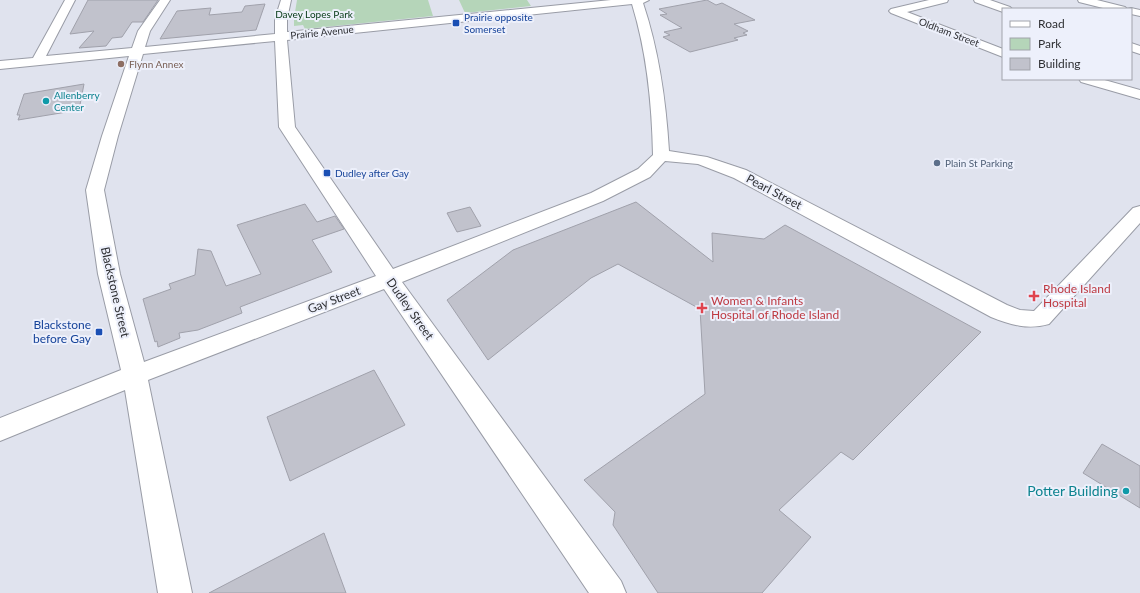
<svg xmlns="http://www.w3.org/2000/svg" width="1140" height="593" font-family="Lato,sans-serif">
	<style>
		.green { fill: #b5d5b9 }
		.building { fill: #c1c2cc; stroke: #a0a1ab }
		.lines { fill: none; stroke-linecap: round; stroke-linejoin: round }
		.minor-casing { stroke: #999ca6; stroke-width: 2 }
		.minor { fill: #fff; fill-rule: evenodd }
		.transit-dot { fill: #1a4fb4; stroke: #edf0fb; stroke-width: 1.5 }
		.education-dot { fill: #8d6e63; stroke: #edf0fb; stroke-width: 1.5 }
		.culture-dot { fill: #0f9aa8; stroke: #edf0fb; stroke-width: 1.5 }
		.service-dot { fill: #5c6f8a; stroke: #edf0fb; stroke-width: 1.5 }
		.health-dot { fill: #e0444e; stroke: #edf0fb; stroke-width: 1.5 }
		.labels { text-anchor: middle; stroke-width: 4; stroke-linejoin: round; paint-order: stroke }
		.far-park-label { font-size: 10px; fill: #033813; stroke: #edf0fb }
		.far-transit-label { font-size: 10px; fill: #164399; stroke: #edf0fb; text-anchor: start }
		.far-street-label { font-size: 10px; fill: #2f3034; stroke: #edf0fb }
		.far-education-label { font-size: 10px; fill: #785e54; stroke: #edf0fb; text-anchor: start }
		.far-culture-label { font-size: 10px; fill: #0d838f; stroke: #edf0fb; text-anchor: start }
		.far-service-label { font-size: 10px; fill: #4e5e75; stroke: #edf0fb; text-anchor: start }
		.street-label { font-size: 12px; fill: #2f3034; stroke: #edf0fb }
		.health-label { font-size: 12px; fill: #be3a42; stroke: #edf0fb; text-anchor: start }
		.transit-label { font-size: 12px; fill: #164399; stroke: #edf0fb; text-anchor: end }
		.near-culture-label { font-size: 14px; fill: #0d838f; stroke: #edf0fb; text-anchor: end }
	</style>
	<rect width="100%" height="100%" fill="#e0e3ee"/>
	<g class="green">
		<path d="M297,0h131l5,16 -128,13 -2,-4 -9,1v-8z"/>
		<path d="M459,0h68l4,6 -66,7z"/>
	</g>
	<g class="building">
		<path d="M88,0h70l-15,22h-11l-10,15 -10,1 -6,8 -27,2 15,-17 -24,3z"/>
		<path d="M707,0l9,5 6,-2 33,17 -21,4 14,7 -5,2 4,2 -13,3 4,2 -48,12 -27,-15 7,-2 -6,-3 18,-4 -22,-13 7,-1 -8,-5z"/>
		<path d="M265,4l-9,26 -96,9 17,-28 34,-3 -2,7 33,-3 3,-6z"/>
		<path d="M84,84l-5,26 -61,10 2,-5h-3l7,-21z"/>
		<path d="M636,202l77,60 -1,-29 52,6 21,-14 196,107 -128,128 -12,-8 -62,58 32,27 -49,56h-104l-45,-68 2,-13 -31,-32 121,-86 -5,-85 -82,-45 -27,14 -103,82 -41,-60 66,-50z"/>
		<path d="M305,204l12,18 18,-6 9,13 -32,11 20,32 -92,35 2,6 -44,17 -19,3 1,5 -22,9 -1,-6 -2,1 -12,-43 28,-10 -2,-5 26,-9 3,-26 13,2 15,35 35,-12 -24,-49z"/>
		<path d="M470,207l11,19 -24,6 -10,-19z"/>
		<path d="M374,370l31,55 -115,56 -23,-64z"/>
		<path d="M1102,444l38,22v42l-57,-35z"/>
		<path d="M324,533l22,60h-137z"/>
	</g>
	<g class="lines">
		<defs>
			<g id="minor">
				<path d="M65,0h10l-29,56 86,-8 6,-17 22,-31h10l-20,31 -5,16 130,-13v-15l6,-19h10l-4,19v13l324,-32h38l-6,3c16,48 23,98 26,148l38,6 39,13 261,135 13,5 14,1 99,-103 7,-2v17l-91,101c-21,6 -38,1 -58,-7l-257,-139 -36,-14 -33,-3 -15,16 -47,24 -201,81 219,299 5,12h-37l-205,-304 -236,91 44,213h-34l-33,-203 -125,51v-23l121,-48 -23,-96 -12,-84 16,-54 27,-80 -129,13v-8l33,-3zM632,4c15,49 20,100 21,151l-15,14 -47,24 -198,76 -98,-142 -8,-87zM275,41l4,86 97,149 -232,86 -24,-88 -16,-84 14,-54 25,-82z"/>
				<path d="M929,0h19l-1,2 -40,10 96,37v8l-112,-44 -2,-2 2,-2z"/>
				<path d="M974,0h16l20,7 2,2h-9v3l-28,-10z"/>
				<path d="M1078,0h19l28,7 2,2h-20l-28,-7z"/>
				<path d="M1131,8l9,2v6l-9,-2v-5h-4z"/>
				<path d="M1131,43l9,3v8l-9,-3z"/>
				<path d="M1079,79h22l39,11v9l-59,-17z"/>
			</g>
		</defs>
		<use href="#minor" class="minor-casing"/>
		<use href="#minor" class="minor"/>
	</g>
	<g class="transit-dot">
		<rect x="452" y="19" width="8" height="8" rx="2"/>
		<rect x="323" y="169" width="8" height="8" rx="2"/>
		<rect x="95" y="328" width="8" height="8" rx="2"/>
	</g>
	<circle class="education-dot" cx="121" cy="64" r="4"/>
	<g class="culture-dot">
		<circle cx="46" cy="101" r="4"/>
		<circle cx="1126" cy="491" r="4"/>
	</g>
	<circle class="service-dot" cx="937" cy="163" r="4"/>
	<g class="health-dot">
		<path d="M1032 290h4v4h4v4h-4v4h-4v-4h-4v-4h4z"/>
		<path d="M700 302h4v4h4v4h-4v4h-4v-4h-4v-4h4z"/>
	</g>
	<g class="labels">
		<g class="far-park-label">
			<text x="314" y="18">Davey Lopes Park</text>
		</g>
		<g class="far-transit-label">
			<text x="464" y="21">Prairie opposite<tspan x="464" dy="12">Somerset</tspan></text>
			<text x="335" y="177">Dudley after Gay</text>
		</g>
		<g class="far-street-label">
			<text transform="translate(322 32) rotate(-6)" y="4">Prairie Avenue</text>
			<text transform="translate(949 32) rotate(21)" y="4">Oldham Street</text>
		</g>
		<g class="far-education-label">
			<text x="129" y="68">Flynn Annex</text>
		</g>
		<g class="far-culture-label">
			<text x="54" y="99">Allenberry<tspan x="54" dy="12">Center</tspan></text>
		</g>
		<g class="far-service-label">
			<text x="945" y="167">Plain St Parking</text>
		</g>
		<g class="street-label">
			<text transform="translate(774 192) rotate(28)" y="4">Pearl Street</text>
			<text transform="translate(115 292) rotate(77)" y="4">Blackstone Street</text>
			<text transform="translate(334 300) rotate(-21)" y="4">Gay Street</text>
			<text transform="translate(410 309) rotate(55)" y="4">Dudley Street</text>
		</g>
		<g class="health-label">
			<text x="1043" y="293">Rhode Island<tspan x="1043" dy="14">Hospital</tspan></text>
			<text x="711" y="305">Women &amp; Infants<tspan x="711" dy="14">Hospital of Rhode Island</tspan></text>
		</g>
		<g class="transit-label">
			<text x="91" y="329">Blackstone<tspan x="91" dy="14">before Gay</tspan></text>
		</g>
		<g class="near-culture-label">
			<text x="1118" y="496">Potter Building</text>
		</g>
	</g>
	<rect x="1002" y="8" width="130" height="72" fill="#edf0fb" stroke="#a1a3ab"/>
	<rect x="1010" y="21" width="20" height="6" fill="#ffffff" stroke="#a1a3ab"/>
	<text x="1038" y="28" font-size="12" fill="#2f3034">Road</text>
	<rect x="1010" y="38" width="20" height="12" fill="#b5d5b9" stroke="#a1a3ab"/>
	<text x="1038" y="48" font-size="12" fill="#2f3034">Park</text>
	<rect x="1010" y="58" width="20" height="12" fill="#c1c2cc" stroke="#a1a3ab"/>
	<text x="1038" y="68" font-size="12" fill="#2f3034">Building</text>
</svg>
